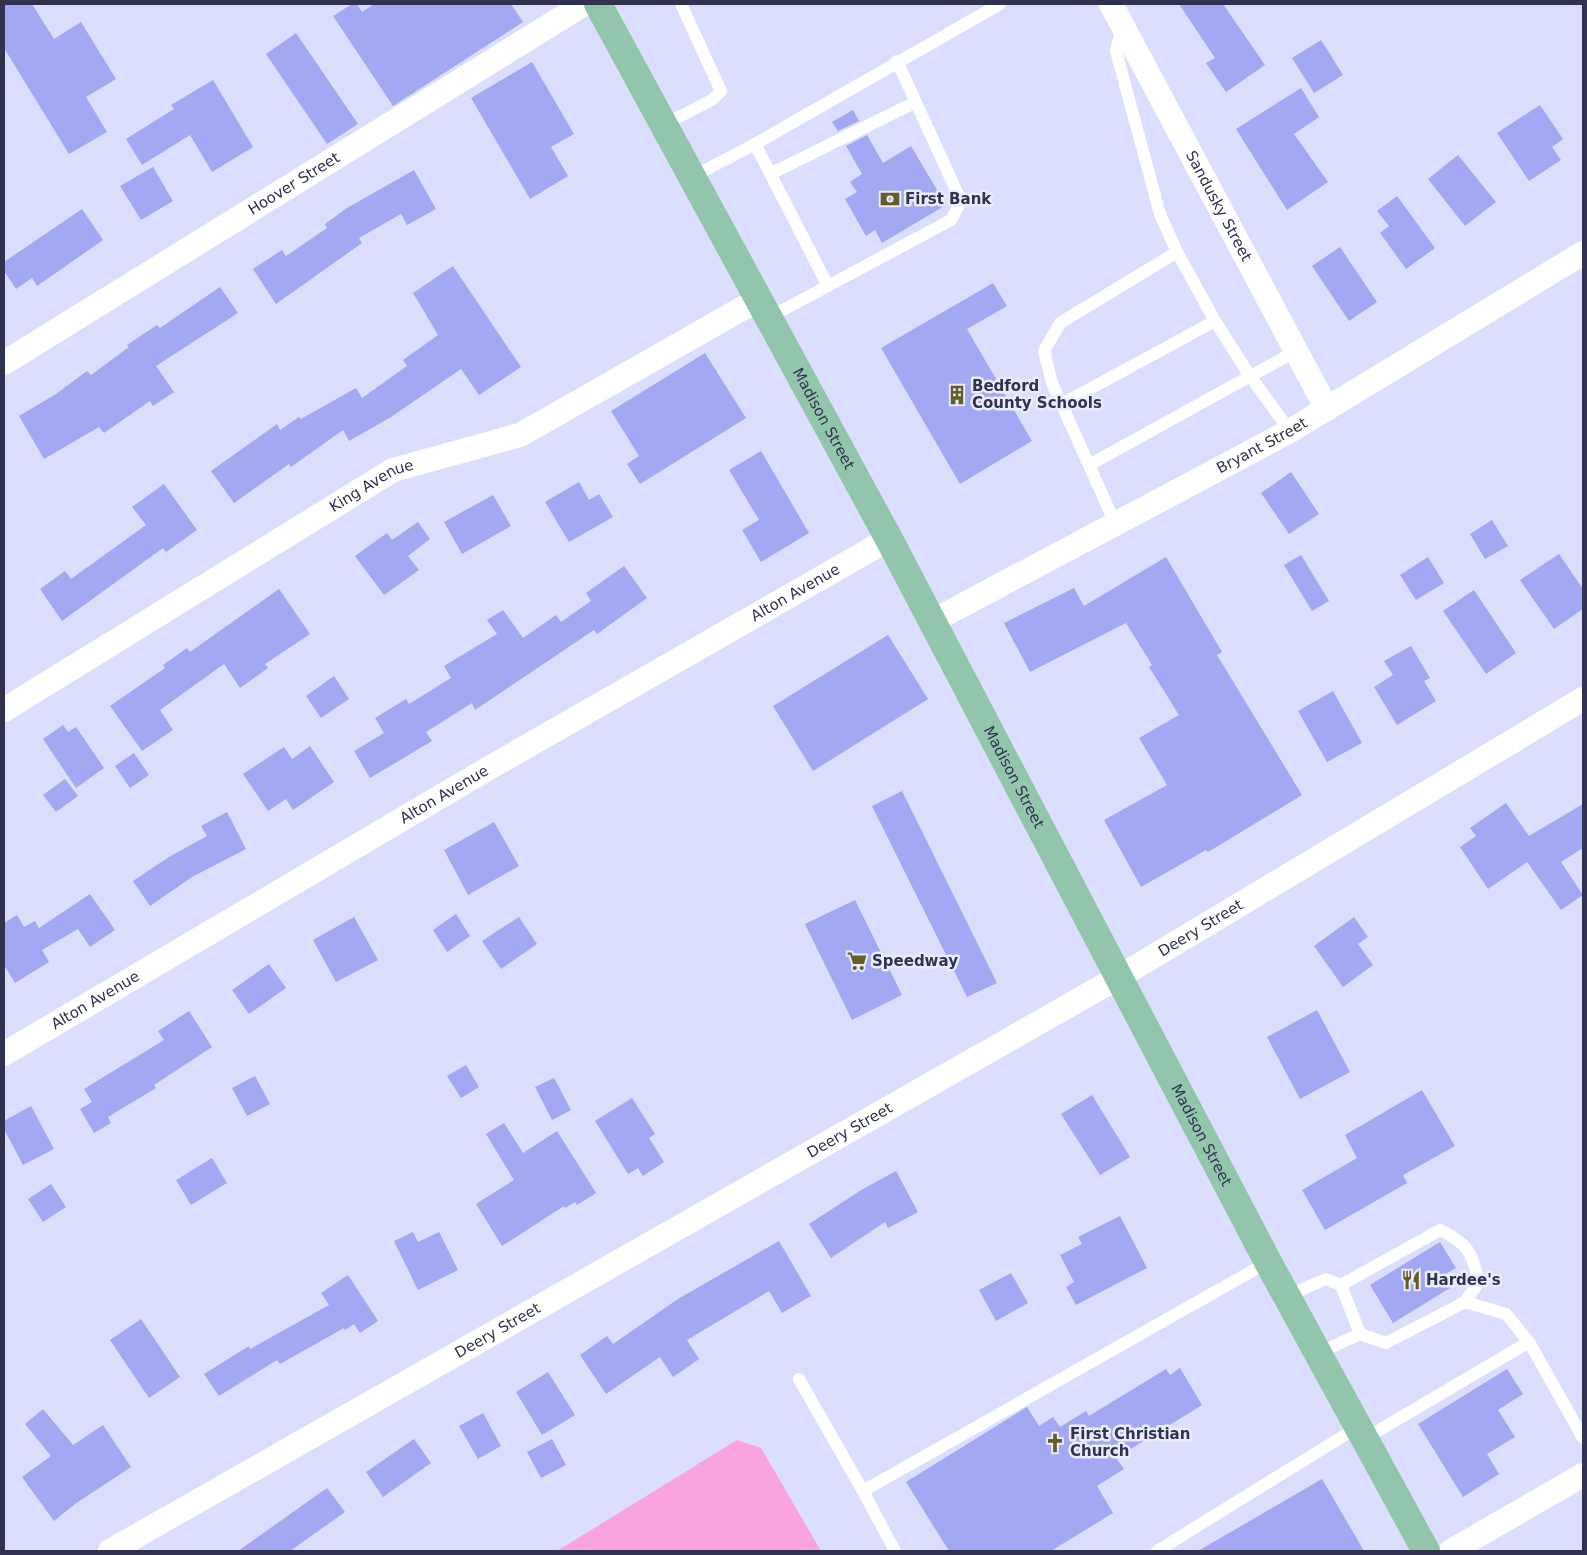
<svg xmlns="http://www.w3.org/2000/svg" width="1587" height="1555" font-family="'DejaVu Sans',sans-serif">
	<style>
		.green { fill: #f9a4dd }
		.building { fill: #a2a8f1 }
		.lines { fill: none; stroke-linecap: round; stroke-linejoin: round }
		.service { stroke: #fff; stroke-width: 12 }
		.minor { stroke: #fff; stroke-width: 24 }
		.primary { stroke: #92c6ac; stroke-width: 28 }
		.labels { text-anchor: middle; stroke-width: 5; stroke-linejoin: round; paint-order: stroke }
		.street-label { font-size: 15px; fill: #303250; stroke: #ebedfc }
		.poi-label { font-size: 15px; font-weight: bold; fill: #303250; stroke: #ebedfc; text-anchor: start }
	</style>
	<rect width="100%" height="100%" fill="#dbdffd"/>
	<path class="green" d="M737,1440l24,8 60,103h-264z"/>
	<g class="building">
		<path d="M4,4h28l22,35 27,-17 35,57 -30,18 21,35 -38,22 -65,-106z"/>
		<path d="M352,4h5l5,8 12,-8h137l12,18 -130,84 -60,-90z"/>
		<path d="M1179,4h44l42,61 -39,27 -20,-29 9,-5z"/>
		<path d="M296,33l62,91 -31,20 -61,-90z"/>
		<path d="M1321,40l22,35 -29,18 -22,-35z"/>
		<path d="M532,62l42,72 -23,13 17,29 -38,23 -59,-101z"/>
		<path d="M213,80l40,67 -41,25 -22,-37 -48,30 -16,-26 48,-30 -3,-4z"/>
		<path d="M1301,88l18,29 -25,17 34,48 -41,28 -51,-81z"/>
		<path d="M1540,105l23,34 -11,8 9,13 -32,21 -32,-48z"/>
		<path d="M853,110l6,11 -21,10 -6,-9z"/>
		<path d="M867,135l16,28 28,-17 35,59 -64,38 -7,-13 -9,6 -21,-37 12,-7 -7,-10 12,-8 -16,-28z"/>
		<path d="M1458,155l38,47 -31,24 -37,-47z"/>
		<path d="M153,167l20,34 -32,19 -21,-34z"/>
		<path d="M414,170l22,39 -29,16 -6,-11 -42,24 3,5 -86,61 -23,-35 29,-19 4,6 41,-28 -2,-4 22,-16z"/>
		<path d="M1397,196l38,52 -29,21 -26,-36 9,-7 -12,-15z"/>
		<path d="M82,209l21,31 -66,46 -5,-8 -16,11 -12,-18v-9z"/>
		<path d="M1340,247l37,55 -28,19 -37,-55z"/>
		<path d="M453,266l68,101 -42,28 -18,-26 -70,48 -42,24 -6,-11 -52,37 -2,-3 -55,39 -23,-32 66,-47 3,6 19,-13 2,2 55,-31 6,10 45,-32 -4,-6 35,-25 -25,-42z"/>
		<path d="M993,283l14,23 -40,23 65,112 -72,43 -79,-136z"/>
		<path d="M220,287l18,26 -82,53 18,26 -21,14 -3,-5 -46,32 -5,-6 -55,32 -25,-43 37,-22 31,-23 4,4 38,-28 -2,-2 30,-20 3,3z"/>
		<path d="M705,353l41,65 -106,66 -13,-20 12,-8 -28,-45z"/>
		<path d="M761,451l48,82 -48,29 -19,-32 17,-10 -30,-50z"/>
		<path d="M1291,472l28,42 -30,20 -28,-41z"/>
		<path d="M579,482l10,18 10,-6 14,23 -44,25 -24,-40z"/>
		<path d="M164,484l33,46 -31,22 -3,-4 -101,73 -22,-32 25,-18 6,8 75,-54 -14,-18z"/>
		<path d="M493,495l18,31 -49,28 -18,-32z"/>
		<path d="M1492,520l16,26 -23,13 -15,-25z"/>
		<path d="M418,522l12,17 -22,17 11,14 -35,25 -29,-39 32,-23 5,7z"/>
		<path d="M1559,554l24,35v20l-29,20 -34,-49z"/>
		<path d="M1301,555l28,46 -17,10 -28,-46z"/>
		<path d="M1166,557l56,95 -5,3 85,140 -94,57 -2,-2 -65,37 -37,-67 63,-35 -28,-47 40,-23 -30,-48 3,-2 -26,-42 -96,49 -26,-49 70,-35 10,18z"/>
		<path d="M1428,557l16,26 -28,17 -16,-25z"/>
		<path d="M624,566l23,32 -50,36 -3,-4 -119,80 -3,-7 -46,29 6,9 -62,37 -16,-27 30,-18 -9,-15 31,-19 3,5 42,-26 -7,-12 53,-32 -10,-14 16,-10 20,28 33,-23 5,7 30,-21 -5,-8z"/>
		<path d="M279,589l31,45 -45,30 3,4 -28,20 -16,-24 -64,46 13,20 -31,21 -32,-45 55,-38 -2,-3 24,-17 3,4z"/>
		<path d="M1474,590l42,63 -30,21 -43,-63z"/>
		<path d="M888,635l40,64 -115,72 -40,-65z"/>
		<path d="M1411,646l19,32 -6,3 12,20 -39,24 -23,-38 19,-12 -9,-14z"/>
		<path d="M334,676l15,23 -28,19 -15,-22z"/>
		<path d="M1333,691l29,52 -35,19 -29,-51z"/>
		<path d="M63,725l5,7 8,-5 28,41 -28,20 -33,-49z"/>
		<path d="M310,746l24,36 -41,28 -7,-11 -18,12 -25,-37 41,-27 8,12z"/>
		<path d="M134,753l15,22 -19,13 -15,-22z"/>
		<path d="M65,779l13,17 -22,16 -13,-17z"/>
		<path d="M902,791l95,192 -30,14 -95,-191z"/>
		<path d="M1506,803l23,33 54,-32v44l-22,14 22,33 -22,15 -34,-48 -39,27 -28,-42 16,-11 -6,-8z"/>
		<path d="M227,812l19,37 -54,28 -42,29 -17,-25 36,-24 38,-21 -6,-10z"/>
		<path d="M494,822l25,44 -51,29 -24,-45z"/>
		<path d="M90,894l25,36 -25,17 -12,-18 -36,21 7,12 -34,21 -11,-18v-42l13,-8 7,12 11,-6 4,7z"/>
		<path d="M855,900l47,95 -50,25 -47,-96z"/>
		<path d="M456,914l14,22 -23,16 -14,-22z"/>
		<path d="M354,917l24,43 -42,22 -23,-42z"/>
		<path d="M519,917l18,27 -36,25 -19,-28z"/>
		<path d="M1354,917l14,20 -10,7 15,21 -30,22 -29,-41z"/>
		<path d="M269,964l17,24 -37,26 -17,-24z"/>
		<path d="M1317,1010l33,62 -50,27 -33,-62z"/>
		<path d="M189,1011l23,36 -58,38 2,3 -48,29 3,6 -17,10 -14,-24 12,-7 -8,-13 80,-49 -6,-9z"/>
		<path d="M466,1065l13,22 -18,11 -14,-22z"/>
		<path d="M255,1076l15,28 -23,12 -15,-28z"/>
		<path d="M554,1078l17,32 -19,10 -17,-33z"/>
		<path d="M1422,1090l33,56 -52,29 4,8 -82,47 -23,-40 55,-32 -12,-23z"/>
		<path d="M1092,1095l38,62 -30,18 -39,-61z"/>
		<path d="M632,1098l23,36 -6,4 15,24 -21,14 -5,-8 -10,6 -33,-53z"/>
		<path d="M31,1106l23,43 -31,16 -19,-36v-8z"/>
		<path d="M504,1123l19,30 34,-22 39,62 -19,12 -2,-3 -10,6 -1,-2 -62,40 -26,-42 38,-24 -28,-46z"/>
		<path d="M212,1158l15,25 -36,22 -15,-25z"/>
		<path d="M896,1171l22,41 -30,16 -3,-6 -54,36 -22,-34 54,-35z"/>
		<path d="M51,1184l15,23 -23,15 -15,-23z"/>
		<path d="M1120,1216l27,52 -71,37 -10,-18 8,-5 -14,-27 22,-11 -4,-7z"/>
		<path d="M413,1232l5,10 21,-10 19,38 -40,20 -24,-49z"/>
		<path d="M779,1241l32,55 -29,17 -13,-22 -82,49 12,19 -26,18 -13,-20 -54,37 -26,-39 27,-19 6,8 65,-45z"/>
		<path d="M1440,1242l16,26 -14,8 8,12 -57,35 -23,-38z"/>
		<path d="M1011,1273l17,30 -32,18 -17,-31z"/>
		<path d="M348,1275l30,46 -18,12 -6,-9 -9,6 -1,-2 -64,36 -3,-4 -58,36 -15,-22 45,-28 1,3 79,-44 -8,-12z"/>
		<path d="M141,1319l39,58 -31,21 -39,-58z"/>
		<path d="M1180,1368l22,37 -86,53 8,11 -27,17 16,27 -62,38h-102l-43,-69 121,-75 12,19 14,-9 7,10 26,-16 3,5 77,-47 4,6z"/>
		<path d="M1507,1369l16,25 -25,16 17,27 -28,17 12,20 -36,23 -45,-73z"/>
		<path d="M548,1372l27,43 -33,20 -26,-43z"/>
		<path d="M43,1409l30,36 30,-20 28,42 -56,37 -21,17 -32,-44 29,-21 -26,-32z"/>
		<path d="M483,1413l18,33 -23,13 -19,-33z"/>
		<path d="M414,1439l17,24 -48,34 -17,-25z"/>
		<path d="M552,1439l14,26 -25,13 -14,-26z"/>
		<path d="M1322,1479l42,72h-166z"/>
		<path d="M327,1488l18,24 -55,39h-52z"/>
	</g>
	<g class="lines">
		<g class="service">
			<path d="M663,125l49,-25 9,-9 -40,-87"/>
			<path d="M755,144l73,142"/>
			<path d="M770,174l146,-72"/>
			<path d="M692,177l63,-33 245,-140"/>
			<path d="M1177,252l38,69"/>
			<path d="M768,318l183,-98 10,-19 -64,-140"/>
			<path d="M1062,404l153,-83 35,55 40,55"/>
			<path d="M1089,465l207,-114"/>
			<path d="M1115,523l-63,-140 -8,-32 16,-28 117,-71 -17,-38 -44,-163 6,-24"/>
			<path d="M1341,1285l99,-55c28,13 32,23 39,52l-15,21"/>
			<path d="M1287,1296l39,-17 15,6 19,49"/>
			<path d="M1318,1353l42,-19 26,9 79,-41 41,12 23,28 54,96"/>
			<path d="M799,1379l64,112"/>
			<path d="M1364,1439l165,-97"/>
			<path d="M895,1551l-32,-60 405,-229"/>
			<path d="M1157,1551l201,-124"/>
		</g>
		<g class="minor">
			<path id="s1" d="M1111,4l216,405"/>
			<path id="s2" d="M4,363l580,-359"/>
			<path id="s3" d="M931,622l359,-191 293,-178"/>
			<path id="s4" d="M4,710l389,-240 127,-35 239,-136"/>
			<path id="s5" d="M4,1054l485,-286 400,-229"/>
			<path id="s6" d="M110,1551l1009,-574 464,-278"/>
			<path d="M1451,1551l132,-76"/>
		</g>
		<path class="primary" id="s7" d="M598,4l291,535 379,723 158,289"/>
	</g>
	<defs>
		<symbol id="bank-bare" viewBox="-9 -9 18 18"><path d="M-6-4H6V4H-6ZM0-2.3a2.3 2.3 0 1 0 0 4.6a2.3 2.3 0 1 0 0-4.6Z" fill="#655d29" stroke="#ebedfc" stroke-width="2.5" paint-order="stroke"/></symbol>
		<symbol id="building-bare" viewBox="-9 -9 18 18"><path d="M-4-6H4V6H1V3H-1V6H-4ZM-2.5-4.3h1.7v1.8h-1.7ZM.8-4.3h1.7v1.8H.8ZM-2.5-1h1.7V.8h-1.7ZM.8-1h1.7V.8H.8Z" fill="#655d29" stroke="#ebedfc" stroke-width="2.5" paint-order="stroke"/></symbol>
		<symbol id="supermarket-bare" viewBox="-9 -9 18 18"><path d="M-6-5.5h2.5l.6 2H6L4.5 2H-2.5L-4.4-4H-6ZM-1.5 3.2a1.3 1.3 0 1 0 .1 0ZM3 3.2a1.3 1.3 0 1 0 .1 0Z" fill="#655d29" stroke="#ebedfc" stroke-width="2.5" paint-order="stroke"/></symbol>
		<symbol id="restaurant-bare" viewBox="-9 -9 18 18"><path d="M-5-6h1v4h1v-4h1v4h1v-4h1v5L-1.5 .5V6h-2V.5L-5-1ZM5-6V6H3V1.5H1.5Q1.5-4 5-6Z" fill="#655d29" stroke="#ebedfc" stroke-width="2.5" paint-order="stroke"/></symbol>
		<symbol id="church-bare" viewBox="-9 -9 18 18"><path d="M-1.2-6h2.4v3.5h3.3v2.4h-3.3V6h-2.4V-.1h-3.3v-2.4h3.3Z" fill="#655d29" stroke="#ebedfc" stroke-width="2.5" paint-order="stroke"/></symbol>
	</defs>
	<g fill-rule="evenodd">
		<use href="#bank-bare" x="876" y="185" width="28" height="28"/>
		<use href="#building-bare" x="943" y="381" width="28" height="28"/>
		<use href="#supermarket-bare" x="843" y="947" width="28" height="28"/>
		<use href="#restaurant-bare" x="1397" y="1266" width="28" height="28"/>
		<use href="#church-bare" x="1041" y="1429" width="28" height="28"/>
	</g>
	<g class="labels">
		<g class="street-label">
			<text dy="5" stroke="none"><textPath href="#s2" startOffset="341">Hoover Street</textPath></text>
			<text dy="5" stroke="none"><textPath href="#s1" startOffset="229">Sandusky Street</textPath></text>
			<text dy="5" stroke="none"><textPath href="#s7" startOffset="472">Madison Street</textPath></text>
			<text dy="5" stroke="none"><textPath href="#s3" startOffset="375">Bryant Street</textPath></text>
			<text dy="5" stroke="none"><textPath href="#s4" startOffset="431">King Avenue</textPath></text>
			<text dy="5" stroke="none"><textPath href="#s5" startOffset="916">Alton Avenue</textPath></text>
			<text dy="5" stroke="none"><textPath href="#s7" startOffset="878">Madison Street</textPath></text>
			<text dy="5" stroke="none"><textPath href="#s5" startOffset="511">Alton Avenue</textPath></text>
			<text dy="5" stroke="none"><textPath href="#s6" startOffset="1256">Deery Street</textPath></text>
			<text dy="5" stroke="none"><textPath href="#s5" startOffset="106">Alton Avenue</textPath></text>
			<text dy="5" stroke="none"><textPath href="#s6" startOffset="851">Deery Street</textPath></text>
			<text dy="5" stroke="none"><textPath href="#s7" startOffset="1282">Madison Street</textPath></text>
			<text dy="5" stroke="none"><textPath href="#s6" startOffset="446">Deery Street</textPath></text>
		</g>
		<g class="poi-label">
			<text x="905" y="204">First Bank</text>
			<text x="972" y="391">Bedford<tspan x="972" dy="17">County Schools</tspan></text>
			<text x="872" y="966">Speedway</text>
			<text x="1426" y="1285">Hardee's</text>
			<text x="1070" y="1439">First Christian<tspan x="1070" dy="17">Church</tspan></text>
		</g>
	</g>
	<rect width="1587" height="1555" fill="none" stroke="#303250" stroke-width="10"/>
</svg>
